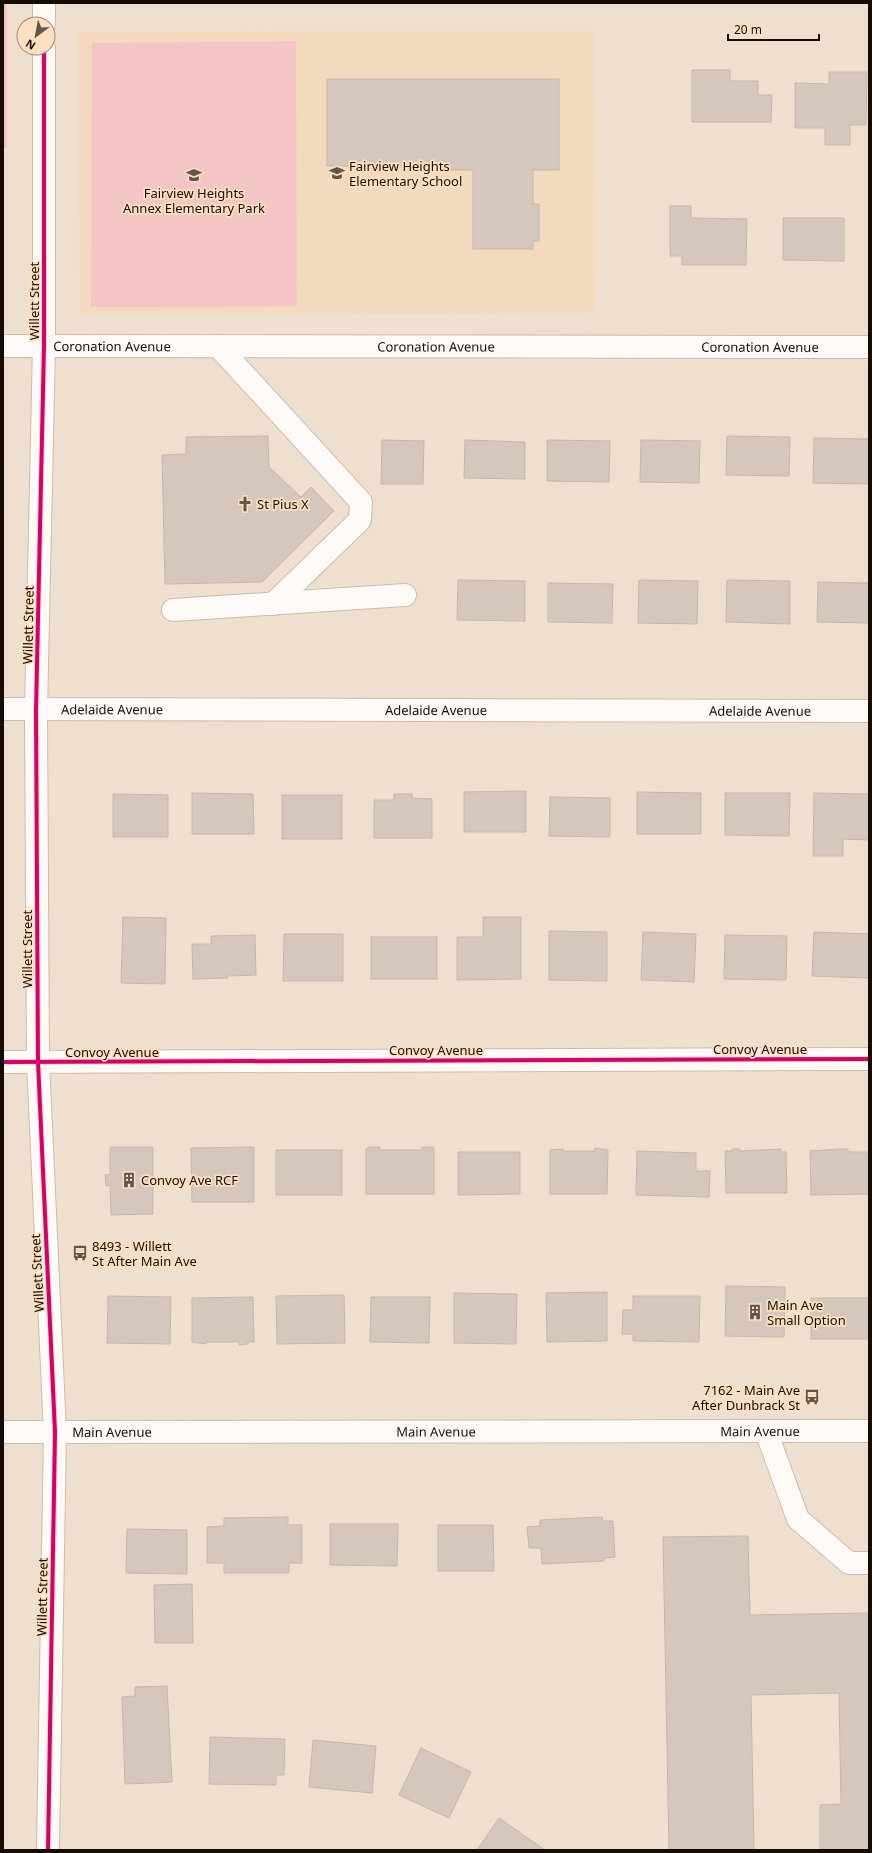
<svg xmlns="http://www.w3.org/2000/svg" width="872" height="1853" font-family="'Noto Sans',sans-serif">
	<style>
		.built { fill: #f3d9be }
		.green { fill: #f3c6c5 }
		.building { fill: #d6c7bc; stroke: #c5b7ac }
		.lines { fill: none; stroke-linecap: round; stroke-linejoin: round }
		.minor-casing { stroke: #cabdb0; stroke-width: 24 }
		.minor { stroke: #fdfaf8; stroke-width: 22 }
		.cycleway-casing { stroke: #fcdfc1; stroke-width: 6 }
		.cycleway { stroke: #d6006c; stroke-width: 4 }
		.labels { text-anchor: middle; stroke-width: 3.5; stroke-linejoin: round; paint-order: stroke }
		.poi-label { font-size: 13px; fill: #160c04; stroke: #fcdfc1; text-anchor: start }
		.street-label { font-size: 13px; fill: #160c04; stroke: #fcdfc1 }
	</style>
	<rect width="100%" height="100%" fill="#efdfce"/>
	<path class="built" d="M593,31l2,282 -515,1 -2,-282z"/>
	<g class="green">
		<rect x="3" y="3" width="4" height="145"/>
		<path d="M296,41l1,265 -206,1 1,-264z"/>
	</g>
	<g class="building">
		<path d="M692,70h38v11h28v14h14l-1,27h-79z"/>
		<path d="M829,72h38l-1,53h-16v20h-25v-17h-30v-45l34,1z"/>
		<path d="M327,79h232v91h-26v34h6v37h-6v8h-60v-79h-30v-4h-116z"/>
		<path d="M670,206h21v12l56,1 -1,46h-64v-9h-12z"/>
		<path d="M783,218h61v43l-61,-1z"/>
		<path d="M268,436l1,31 32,30 10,-10 23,24 -72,71 -97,2 -3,-129 24,-1v-17z"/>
		<path d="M727,436l63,1 -1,39 -63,-1z"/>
		<path d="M814,438l55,1v45l-56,-1z"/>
		<path d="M382,440l42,1 -1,43h-42z"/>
		<path d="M465,440l60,2v37l-61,-1z"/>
		<path d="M547,440l63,1 -1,41 -62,-1z"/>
		<path d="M641,440l59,1 -1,42 -59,-1z"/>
		<path d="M458,580l67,1v40l-68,-1z"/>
		<path d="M639,580l59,1 -1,43 -59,-1z"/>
		<path d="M727,580l63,1v43l-64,-2z"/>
		<path d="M818,582l51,1v40l-52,-1z"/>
		<path d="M548,583l65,1 -1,39 -64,-1z"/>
		<path d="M526,791v41h-62v-40z"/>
		<path d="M637,792l64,1v41h-64z"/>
		<path d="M192,793l61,1 1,40h-62z"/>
		<path d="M725,793h65l-1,43 -64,-1z"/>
		<path d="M814,793l55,1v46l-26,-1v17h-30z"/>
		<path d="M113,794l55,1v42h-55z"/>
		<path d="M394,794h18v4l20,1v39h-58v-38h20z"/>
		<rect x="282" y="795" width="60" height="44"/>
		<path d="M550,797l60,1v39l-61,-1z"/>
		<path d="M123,917l43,1 -1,66 -44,-1z"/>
		<path d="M483,917h38v62l-64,1v-43h26z"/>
		<path d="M549,931l58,1v49l-58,-1z"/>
		<path d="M643,932l53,2 -2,48 -53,-2z"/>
		<path d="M814,932l55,2v44l-57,-2z"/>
		<path d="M284,934h59v47h-60z"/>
		<path d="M255,935l1,40 -29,1 1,2 -35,1 -1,-35h19v-8z"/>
		<path d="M725,935l62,1 -1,44 -62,-1z"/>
		<rect x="371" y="937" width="66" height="42"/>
		<path d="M110,1147h43v67l-42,1 -1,-30 -4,1 -1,-11 5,-1z"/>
		<path d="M254,1147v55h-62l-1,-54z"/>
		<path d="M369,1147h11v3h42v-3h12v47h-68v-45z"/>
		<path d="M595,1148l13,2 -1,44h-57v-44l13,-1v2h31z"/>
		<path d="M732,1149h8v2l41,-2v3h5l1,41h-61l-1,-42h7z"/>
		<path d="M839,1149h9v3h21v42l-58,1 -1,-44z"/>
		<rect x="276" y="1150" width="66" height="45"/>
		<path d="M637,1151l59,2v18h14l-1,26 -73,-2z"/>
		<path d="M458,1152h62v42l-62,1z"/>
		<path d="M726,1286l59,1 -1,50 -59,-1z"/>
		<path d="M607,1292v49l-60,1 -1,-49z"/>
		<path d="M454,1293l63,1 -1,50 -62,-1z"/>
		<path d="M344,1295l1,48 -68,1 -1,-48z"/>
		<path d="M108,1296l63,1 -1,47 -63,-1z"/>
		<path d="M633,1296h67l-1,46 -66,-1v-7h-11l1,-24h10z"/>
		<path d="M253,1297l1,45h-6v2l-9,1v-3h-33v2l-14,-2v-44z"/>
		<path d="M371,1297h59l-1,46 -59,-1z"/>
		<rect x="811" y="1298" width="58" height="41"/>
		<path d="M288,1517v8h14v38h-13v10h-65v-10h-17v-36l17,-1v-8z"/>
		<path d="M602,1517l1,4h10l2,36 -11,1v3l-62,3 -1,-16h-12l-2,-21 13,-1v-6z"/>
		<path d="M330,1524h68l-1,42 -67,-1z"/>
		<path d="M438,1525h55l1,46h-56z"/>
		<path d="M127,1529l60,1v44l-61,-1z"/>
		<path d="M748,1536l2,79 119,-2v237h-49v-45l21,-1 -2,-111 -88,2 3,155h-85l-6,-313z"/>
		<path d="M192,1584l1,59h-38l-1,-58z"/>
		<path d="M167,1686l5,96 -47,2 -3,-87 13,-1v-9z"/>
		<path d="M210,1737l75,2 -1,36h-8v10l-67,-1z"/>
		<path d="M313,1740l63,6 -4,47 -63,-6z"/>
		<path d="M421,1748l50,24 -22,46 -50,-23z"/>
		<path d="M499,1818l46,32h-68z"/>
	</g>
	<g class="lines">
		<defs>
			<g id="minor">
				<path d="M44,3v21"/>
				<path d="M44,48v298l-8,364 2,352 17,370 -7,418"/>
				<path id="s1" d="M3,346l866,1"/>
				<path d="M218,346l143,156 -1,18 -87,84"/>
				<path d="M173,610l232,-15"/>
				<path id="s2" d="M3,709l866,2"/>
				<path d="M3,1062l866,-3"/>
				<path d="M766,1431l32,88 51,44h20"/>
				<path id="s3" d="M3,1432l866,-1"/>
			</g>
		</defs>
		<use href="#minor" class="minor-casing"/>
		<use href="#minor" class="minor"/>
		<defs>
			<g id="cycleway">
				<path d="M44,48v298l-8,364 2,352 17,370 -7,418"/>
				<path d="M3,1062l866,-3"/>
			</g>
		</defs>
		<use href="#cycleway" class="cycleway-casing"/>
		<use href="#cycleway" class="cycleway"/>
	</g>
	<defs>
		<symbol id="school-bare" viewBox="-9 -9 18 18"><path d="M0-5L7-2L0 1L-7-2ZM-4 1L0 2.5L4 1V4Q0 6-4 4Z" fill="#62564b" stroke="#fcdfc1" stroke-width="2.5" paint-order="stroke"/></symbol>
		<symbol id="church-bare" viewBox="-9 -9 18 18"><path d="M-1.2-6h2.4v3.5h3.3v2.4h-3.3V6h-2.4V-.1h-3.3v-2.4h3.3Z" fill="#62564b" stroke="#fcdfc1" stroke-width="2.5" paint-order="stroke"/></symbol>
		<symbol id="building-bare" viewBox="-9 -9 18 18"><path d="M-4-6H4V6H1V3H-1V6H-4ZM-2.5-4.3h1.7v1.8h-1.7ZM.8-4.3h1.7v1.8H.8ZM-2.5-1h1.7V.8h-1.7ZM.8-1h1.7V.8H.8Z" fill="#62564b" stroke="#fcdfc1" stroke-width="2.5" paint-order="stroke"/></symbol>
		<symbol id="bus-bare" viewBox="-9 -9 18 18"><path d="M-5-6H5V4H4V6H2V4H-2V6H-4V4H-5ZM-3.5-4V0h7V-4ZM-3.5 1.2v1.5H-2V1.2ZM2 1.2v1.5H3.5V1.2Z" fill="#62564b" stroke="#fcdfc1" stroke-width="2.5" paint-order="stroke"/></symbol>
	</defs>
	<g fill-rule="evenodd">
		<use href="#school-bare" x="326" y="162" width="22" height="22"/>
		<use href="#school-bare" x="183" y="164" width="22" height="22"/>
		<use href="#church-bare" x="234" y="493" width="22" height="22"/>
		<use href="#building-bare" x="118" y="1169" width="22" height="22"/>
		<use href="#bus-bare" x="69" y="1242" width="22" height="22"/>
		<use href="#building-bare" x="744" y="1301" width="22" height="22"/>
		<use href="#bus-bare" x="801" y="1386" width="22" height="22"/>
	</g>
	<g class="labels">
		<g class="poi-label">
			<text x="349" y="171">Fairview Heights<tspan x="349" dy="15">Elementary School</tspan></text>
			<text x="194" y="198" text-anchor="middle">Fairview Heights<tspan x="194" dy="15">Annex Elementary Park</tspan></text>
			<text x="257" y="509">St Pius X</text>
			<text x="141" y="1185">Convoy Ave RCF</text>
			<text x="92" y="1251">8493 - Willett<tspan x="92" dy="15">St After Main Ave</tspan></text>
			<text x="767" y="1310">Main Ave<tspan x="767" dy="15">Small Option</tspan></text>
			<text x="800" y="1395" text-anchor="end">7162 - Main Ave<tspan x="800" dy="15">After Dunbrack St</tspan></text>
		</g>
		<g class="street-label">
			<text transform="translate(34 301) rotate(-90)" y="5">Willett Street</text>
			<text dy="5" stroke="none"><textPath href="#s1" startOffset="109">Coronation Avenue</textPath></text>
			<text dy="5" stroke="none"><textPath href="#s1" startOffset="433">Coronation Avenue</textPath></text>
			<text dy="5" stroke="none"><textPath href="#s1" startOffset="757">Coronation Avenue</textPath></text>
			<text transform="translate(28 625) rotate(-89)" y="5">Willett Street</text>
			<text dy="5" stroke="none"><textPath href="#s2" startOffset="109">Adelaide Avenue</textPath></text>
			<text dy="5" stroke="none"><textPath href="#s2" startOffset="433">Adelaide Avenue</textPath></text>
			<text dy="5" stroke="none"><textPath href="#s2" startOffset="757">Adelaide Avenue</textPath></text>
			<text transform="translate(27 949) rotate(-90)" y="5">Willett Street</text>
			<text x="760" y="1054">Convoy Avenue</text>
			<text x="436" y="1055">Convoy Avenue</text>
			<text x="112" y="1057">Convoy Avenue</text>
			<text transform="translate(37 1273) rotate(-93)" y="5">Willett Street</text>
			<text dy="5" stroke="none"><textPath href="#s3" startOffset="757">Main Avenue</textPath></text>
			<text dy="5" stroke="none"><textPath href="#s3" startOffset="109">Main Avenue</textPath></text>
			<text dy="5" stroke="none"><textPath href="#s3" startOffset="433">Main Avenue</textPath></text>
			<text transform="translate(42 1597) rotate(-89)" y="5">Willett Street</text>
		</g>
	</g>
	<rect width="872" height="1853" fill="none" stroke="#160c04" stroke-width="8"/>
	<g transform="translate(36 36) rotate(212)"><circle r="19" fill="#fcdfc1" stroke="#a08b75"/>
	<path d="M0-3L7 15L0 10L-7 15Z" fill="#62564b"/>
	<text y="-6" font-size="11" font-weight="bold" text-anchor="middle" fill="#160c04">N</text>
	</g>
	<path d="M728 34v6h91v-6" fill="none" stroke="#160c04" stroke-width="2"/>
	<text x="734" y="34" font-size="12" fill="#160c04" stroke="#fcdfc1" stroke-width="3" paint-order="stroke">20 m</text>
</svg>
